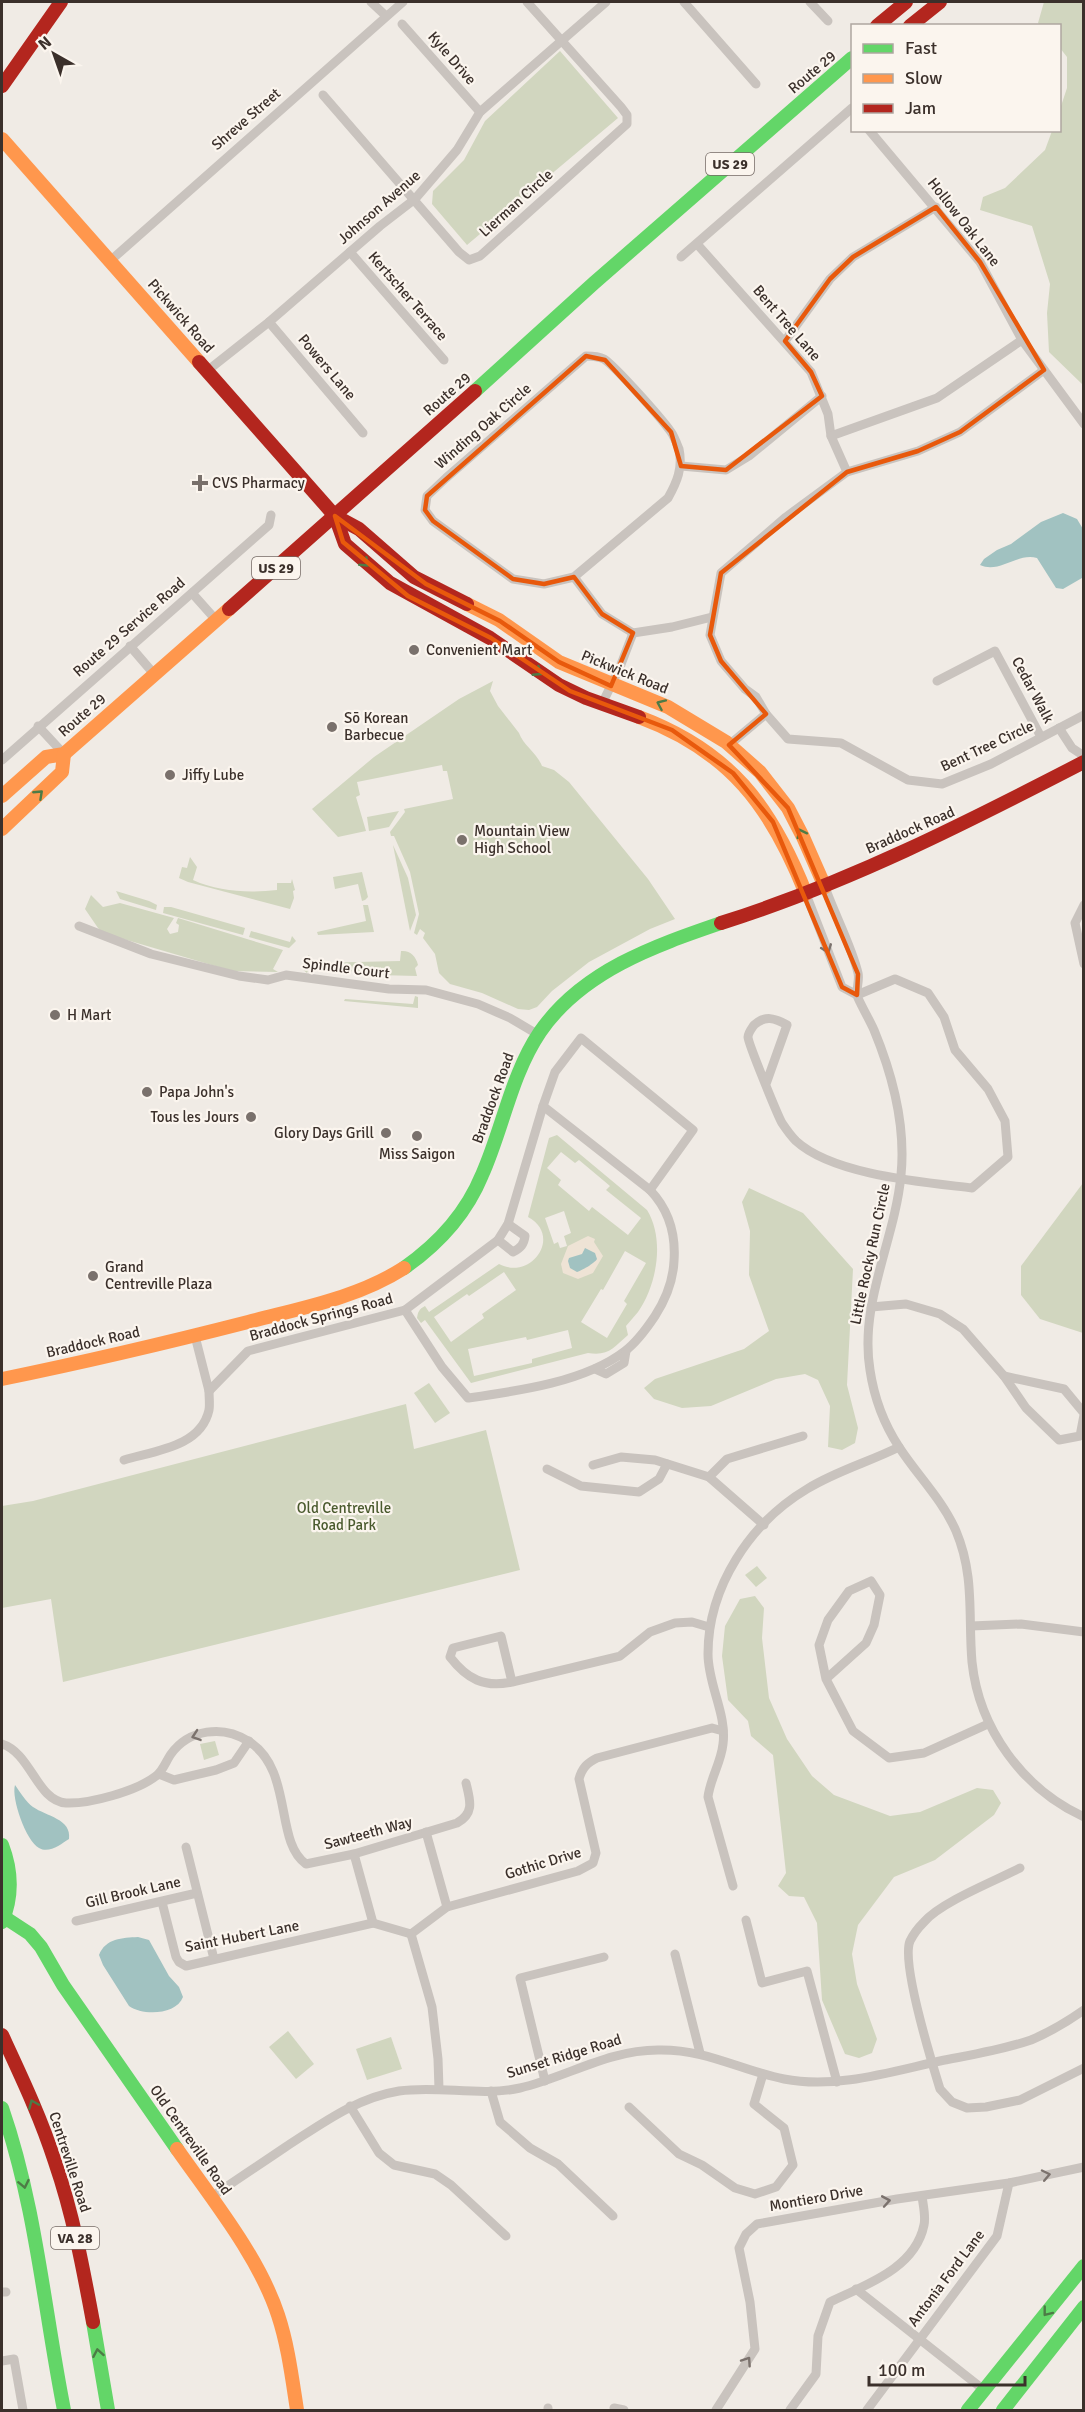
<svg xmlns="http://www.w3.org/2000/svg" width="1085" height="2412" font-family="Signika,sans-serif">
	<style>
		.green { fill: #d1d6bf; fill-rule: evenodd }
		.plaza { fill: #eee3d5 }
		.water { fill: #a1c2c1 }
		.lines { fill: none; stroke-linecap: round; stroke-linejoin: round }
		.street { stroke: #c9c3be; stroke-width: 9 }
		.fast { stroke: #63d668; stroke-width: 14 }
		.slow { stroke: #ff974d; stroke-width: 14 }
		.jam { stroke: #b3261e; stroke-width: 14 }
		.oneway { stroke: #4d7b46 }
		.oneway2 { stroke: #7b726d }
		.marked { fill: none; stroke: #e8590c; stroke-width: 4.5; stroke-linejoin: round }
		.poi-dot { fill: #7a716c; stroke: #fbf5ee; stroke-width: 2 }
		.labels { text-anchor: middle; stroke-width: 4.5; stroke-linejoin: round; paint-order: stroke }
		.shield { fill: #fbf5ee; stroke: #756b66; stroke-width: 1.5 }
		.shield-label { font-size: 14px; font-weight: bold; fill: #3b302b }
		.street-label { font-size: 15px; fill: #3b302b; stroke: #fbf5ee }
		.poi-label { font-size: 15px; fill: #3b302b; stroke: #fbf5ee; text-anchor: start }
		.park-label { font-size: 15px; fill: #4a5a2e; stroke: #fbf5ee }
	</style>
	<rect width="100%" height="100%" fill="#f0ebe5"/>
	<g class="green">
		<path d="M1044,2h39v383l-34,-33 -2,-39 3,-29 -18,-58 -52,-16 3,-13 22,-9 40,-38 7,-19 8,-1v-21l7,-21v-31l-7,-9v-22l-20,-1 -2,-2z"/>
		<path d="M560,51l58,67 -151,127 -35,-41 1,-13 31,-31 21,-39z"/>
		<path d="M493,681l-3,10 8,15 21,27c4,12 18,20 23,33l12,4 15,12 79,97 27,40 -25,10 -61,33 -37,29 -15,16 -8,3 -11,-1 -36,-16 -32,-9 -11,-11 -4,-19 -12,-16 2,-5 -5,-4 -3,6 -3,-2 5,-19 -9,-42 -16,-36h-3l-1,-4 15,-20 -1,-3 49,-10 -6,-28h-4l-1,-6 -85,17 3,13 -4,2 10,34 -28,6 -26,-28 62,-52 85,-58z"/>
		<path d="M399,811l-10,16 -20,4 -2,-14z"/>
		<path d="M393,845l15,33 8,37 -6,16z"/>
		<path d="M190,857l7,10 -4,13c26,12 56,13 84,10v-7h14l1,-4 3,11 -2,1 1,7 -4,11 -102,-27 -9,-4 3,-11 5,1z"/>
		<path d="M362,872l6,25 -3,3 -3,1 -4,-17 -23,5 -2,-12z"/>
		<path d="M116,891l33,10 8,4 -1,5 -36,-11z"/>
		<path d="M91,895l12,12 17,-4 54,15 -7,11 3,5 8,-2 1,-7 -3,-2 2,-5 105,32 -10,19 5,3 -46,-1 -129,-38 -5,-5 -13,-19z"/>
		<path d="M363,905h5l6,27 -56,3 -1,-3 49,-11z"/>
		<path d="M164,907h7l74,21 -2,7 -80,-22z"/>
		<path d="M251,931l39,11 2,-6 4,5 -7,7 -40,-11z"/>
		<path d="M401,951c9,-1 15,5 17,14l-3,3 2,8 -40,-1 -67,-10 -3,8 -6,-5 2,-8 6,-5 3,8 88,-2z"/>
		<path d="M415,996l3,1v11l-74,-7 1,-2 68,5z"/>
		<path d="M557,1135l90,75c18,29 10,75 -9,102 -4,5 -8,9 -12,14l2,9c-15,13 -19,21 -40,18l-117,30 -46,-63 -4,3 -4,-5c1,-6 2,-9 8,-12l4,6 70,-48c32,17 64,-28 29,-47l21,-79zM561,1152l14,11 4,-3 31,26 -4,4 35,28 -13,17 -36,-28 -3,4 -31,-26 3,-5 -14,-12zM564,1211l7,22 -7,3 3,10 -7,2 -2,-6 -4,2 -9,-26zM625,1251l21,12 -22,38 3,3 -20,34 -26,-16 20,-33 2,1zM504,1272l12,18 -34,24 2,4 -33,24 -17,-25 33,-23 2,2zM568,1330l4,18 -40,11v4l-58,13 -6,-27 58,-12 1,3z"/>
		<path d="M1083,1183v150l-43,-14 -19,-24v-29z"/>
		<path d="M749,1188l54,25 50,56 -6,116 11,43 -3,15 -13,7 -14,-3 2,-41 -12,-26 -13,-6 -29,5 -65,27 -29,2 -28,-9 -10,-11 11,-9 89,-30 25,-18 -20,-56 1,-44 -8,-29z"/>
		<path d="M429,1383l21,30 -15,10 -21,-30z"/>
		<path d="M406,1404l8,45 72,-19 34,140 -457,112 -12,-83 -49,9v-102l31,-5z"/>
		<path d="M757,1566l10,12 -11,9 -11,-12z"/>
		<path d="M755,1596l9,12 -2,30 7,60 18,41 25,37 22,19 56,21 30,-4 57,-24 16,2 8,13 -7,12 -59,45 -41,17 -36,48 -6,29 5,30 20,55 -5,14 -13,5 -14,-4 -23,-54 -5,-77 -13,-26 -15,-1 -11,-10 8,-13 -13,-118 -22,-19 -3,-15 -20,-21 -6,-44 3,-30 15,-27z"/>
		<path d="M215,1741l4,14 -15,5 -4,-16z"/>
		<path d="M288,2031l26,33 -18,15 -27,-32z"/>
		<path d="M391,2037l11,32 -35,11 -11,-31z"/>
	</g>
	<path class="plaza" d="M588,1236l7,3 -1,3 9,14 -10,17 -15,6 -15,-6 -2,-9 7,-18z"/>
	<g class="water">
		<path d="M1063,513l14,6 6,10 -1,49 -19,11 -7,-1 -19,-30c-19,-6 -37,16 -57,7l4,-6 13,-9 14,-6 30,-22z"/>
		<path d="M585,1248l10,5 2,6c-2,4 -16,12 -20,13l-7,-4 -2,-7 1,-3 13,-4z"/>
		<path d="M15,1785c5,7 11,17 18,22 13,9 39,12 36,32 -8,5 -20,15 -30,9 -13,-7 -28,-50 -24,-63z"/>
		<path d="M138,1937l11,3 20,36 10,11 4,10c-7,18 -40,19 -54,9l-26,-41 -4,-10c7,-17 23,-17 39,-18z"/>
	</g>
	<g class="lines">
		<g class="street">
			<path d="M371,2l15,14"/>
			<path d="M684,2l72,82"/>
			<path d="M810,2l18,19"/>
			<path d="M402,24l78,88"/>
			<path d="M323,95l136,157 10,8 11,-4 147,-132v-9l-6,-8 -94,-105"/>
			<path d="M869,130l111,132 42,78"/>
			<path d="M697,244l114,128 17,42 3,22"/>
			<path d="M350,252l94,108"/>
			<path d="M681,257l171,-149"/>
			<path d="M110,261l293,-259"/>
			<path d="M269,322l94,111"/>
			<path d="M785,341l45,-62 23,-22 83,-50"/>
			<path d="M207,371l62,-49 111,-96 35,-27 42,-49 23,-38 126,-110"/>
			<path d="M1084,424l-62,-84 -85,58 -106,38 16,36 -61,45 -65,56 -11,62 11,26 24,28 11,8 10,17 22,25 53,4 67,37 34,4 49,-20 93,-49"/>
			<path d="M681,466l45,4 23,-14 73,-60"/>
			<path d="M847,472l71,-21 42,-19 84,-62"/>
			<path d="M574,577l94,-79c9,-16 15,-30 11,-49 -2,-5 -5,-13 -8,-17 -9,-13 -55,-65 -67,-73 -6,-3 -12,-3 -18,-3l-140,122 -19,18 -2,14 8,11 80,58 31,5 30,-7 28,37 31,19 39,-6 40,-10"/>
			<path d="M192,593l24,27"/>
			<path d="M130,646l24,28"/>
			<path d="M937,681l58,-30 46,86"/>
			<path d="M602,704l18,-37 13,-34"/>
			<path d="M38,726l26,28"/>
			<path d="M1059,728l13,20 12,8"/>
			<path d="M729,745l37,-31"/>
			<path d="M2,760l267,-235 2,-10"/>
			<path d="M825,887c9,26 27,60 33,86 2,8 -3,17 0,25 5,11 11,21 16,32 19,46 32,95 27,145 -6,65 -42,128 -31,195 4,27 14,54 29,77 18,28 43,52 57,84 19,45 12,85 16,131 7,67 51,127 112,155"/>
			<path d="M806,894l36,93 15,8"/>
			<path d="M1084,905l-9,18 9,41"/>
			<path d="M79,926l72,28 88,22 29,4 18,-5 103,14 37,1 52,14 32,14 27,16"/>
			<path d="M766,1084l21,-59c-12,-7 -22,-10 -33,0 -2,3 -6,8 -6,12 0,6 30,79 34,86 4,6 9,13 14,18 37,34 127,41 176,47l36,-31 -3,-36 -17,-32 -33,-39 -11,-33 -16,-24 -33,-14 -38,16"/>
			<path d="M498,1240l15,12c8,-4 11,-8 12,-16l-17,-12"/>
			<path d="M871,1307l35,-3 34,10 23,15 41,47"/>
			<path d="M405,1310l37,57 26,31c50,-7 117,-16 157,-47 12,-9 22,-23 30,-35 11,-17 18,-34 19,-55 2,-28 -5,-51 -24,-71l-107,-84"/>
			<path d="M195,1336l14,55 39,-40 157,-41 93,-70 10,-16 35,-118 12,-34 26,-34 112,92 -43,60"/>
			<path d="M595,1369l11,5 18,-11 2,-12"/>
			<path d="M1084,1413l-20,-24 -60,-13 22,32 33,32 21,-4 4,-21"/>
			<path d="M124,1460c30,-9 77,-13 85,-50 1,-6 0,-13 0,-19"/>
			<path d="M593,1465l28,-8 34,3 54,17 55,48"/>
			<path d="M547,1469l34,17 58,6 20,-13 8,-15"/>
			<path d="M709,1477l18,-18 76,-23"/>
			<path d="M971,1626l50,-2 63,8"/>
			<path d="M826,1679l40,-36 8,-18 6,-30 -9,-14 -22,10 -21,29 -9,25 7,34 27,52 36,27 35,-5 64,-29"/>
			<path d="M512,1682c-28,6 -45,-3 -62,-25l3,-9 48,-12 11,46 108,-26 30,-24 25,-9 17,-1 17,5"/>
			<path d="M2,1744c29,9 35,57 64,59 24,1 71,-12 90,-27 7,-5 10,-15 15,-22 18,-25 52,-29 77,-13 46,28 26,101 58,123l48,-10 103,-31c18,-10 13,-23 9,-40"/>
			<path d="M159,1774l15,6 42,-10 18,-7 15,-22"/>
			<path d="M426,1832l21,75"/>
			<path d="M186,1847l28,112"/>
			<path d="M354,1854l19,69"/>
			<path d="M1020,1868c-25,13 -79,34 -96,54 -5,5 -11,13 -14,19 -9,22 22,122 30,148l12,13 15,6 19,-1 34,-7 64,-32"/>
			<path d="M733,1886l-25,-89c2,-18 13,-34 15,-53 4,-30 -15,-59 -15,-90 0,-67 42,-131 99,-165 29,-18 62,-27 92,-42"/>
			<path d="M162,1902l14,55 3,5 7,4 187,-43 38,11"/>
			<path d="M746,1920l16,63 45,-12 30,111"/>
			<path d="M76,1921l121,-28"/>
			<path d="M411,1934l36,-27 131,-36 15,-8 3,-10 -17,-74c3,-11 8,-16 18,-21l115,-30 11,3"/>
			<path d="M411,1934l21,73 6,52 1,30"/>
			<path d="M675,1954l25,99"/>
			<path d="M545,2081l-25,-103 84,-21"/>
			<path d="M491,2091l9,31 30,26 28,16 55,52"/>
			<path d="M350,2106l29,47 15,12 41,9 16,11 55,51"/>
			<path d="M629,2107l50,47 23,11 33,23 20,6 21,-7 17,-22 -9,-37 -30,-24 9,-30"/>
			<path d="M210,2198c26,-18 52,-35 77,-52 36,-23 69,-48 112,-55 40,-6 81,6 121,-3 47,-11 88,-38 138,-38 49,-1 81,20 126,29 52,10 106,-7 156,-18 30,-6 62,-11 91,-21 19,-8 36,-18 53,-30"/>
			<path d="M856,2289l128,101"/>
			<path d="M2,2292h4"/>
			<path d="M2,2361l12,-2 9,51"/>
			<path d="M548,2408v2"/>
			<path d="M614,2408l10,2"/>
			<path d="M716,2410l39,-61 -5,-47 -11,-54 7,-14 11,-10 140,-25 112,-16 75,-16"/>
			<path d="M790,2410l26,-36 2,-38 12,-34c35,-17 85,-33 94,-77 2,-9 -1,-20 -2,-29"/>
			<path d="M867,2410l130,-174 12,-53"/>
		</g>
		<g class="fast">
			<path d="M475,391l119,-108 258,-225"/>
			<path d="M404,1268c33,-23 62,-54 78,-93 21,-47 29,-100 58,-143 42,-61 114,-86 181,-109"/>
			<path d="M2,1845c10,26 11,51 0,77"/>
			<path d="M4,1917l26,17 11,13 22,38 114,164"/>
			<path d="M2,2108c34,98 42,201 62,302"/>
			<path d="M93,2322l15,88"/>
			<path d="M968,2410l116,-144"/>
			<path d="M1003,2410l81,-103"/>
		</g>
		<g class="slow">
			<path d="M2,139l197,223"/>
			<path d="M467,604l32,16 60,42 109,45 58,35 34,30 28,36 15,29 22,50"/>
			<path d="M639,717c91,34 132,89 167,177"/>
			<path d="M2,796l44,-39 18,-3 165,-145"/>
			<path d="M2,829l60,-57 2,-18"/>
			<path d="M2,1379c83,-17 164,-36 246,-57 53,-14 109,-24 156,-54"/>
			<path d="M177,2149c35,50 82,108 101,166 10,30 14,63 19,95"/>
		</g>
		<g class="jam">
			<path d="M877,26l29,-24"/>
			<path d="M910,26l30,-24"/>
			<path d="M2,86l59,-84"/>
			<path d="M199,362l136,154 24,13 55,48 53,27"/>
			<path d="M335,516l10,28 45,39 100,55 69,47 27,13 53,19"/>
			<path d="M229,609l246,-218"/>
			<path d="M721,923c127,-40 245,-100 363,-161"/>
			<path d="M2,2035c19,41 39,83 53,127 18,52 28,106 38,160"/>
		</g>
	</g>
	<defs><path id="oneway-chevron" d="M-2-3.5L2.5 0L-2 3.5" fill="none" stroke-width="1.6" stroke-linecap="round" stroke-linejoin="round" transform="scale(1.5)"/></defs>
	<g class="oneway">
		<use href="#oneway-chevron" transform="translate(365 563) rotate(43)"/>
		<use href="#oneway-chevron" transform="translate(538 672) rotate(33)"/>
		<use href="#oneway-chevron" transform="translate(661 704) rotate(-156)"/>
		<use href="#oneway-chevron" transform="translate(39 794) rotate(-43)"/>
		<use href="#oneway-chevron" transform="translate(801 833) rotate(-117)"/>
		<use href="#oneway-chevron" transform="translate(33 2104) rotate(-113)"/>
		<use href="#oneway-chevron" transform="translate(24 2184) rotate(78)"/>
		<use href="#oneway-chevron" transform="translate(1047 2312) rotate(128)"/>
		<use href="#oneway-chevron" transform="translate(98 2353) rotate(-100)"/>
	</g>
	<g class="oneway2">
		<use href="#oneway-chevron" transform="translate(827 949) rotate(69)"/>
		<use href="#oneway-chevron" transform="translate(196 1736) rotate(161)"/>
		<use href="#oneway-chevron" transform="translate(1046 2175) rotate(-12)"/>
		<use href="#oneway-chevron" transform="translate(886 2201) rotate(-10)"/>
		<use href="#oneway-chevron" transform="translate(747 2361) rotate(-56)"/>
	</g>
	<path class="marked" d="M936,207l44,55 64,108 -84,62 -42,19 -71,21 -126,101 -11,62 11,26 45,53 -37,31 59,63 70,166 -1,21 -15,-8 -69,-165 -40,-49 -61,-43 -102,-39 -79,-53 -83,-42 -65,-54 -8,-26 91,68 74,37 59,41 52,24 22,-53 -31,-19 -28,-37 -30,7 -31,-5 -80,-58 -8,-11 2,-14 159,-140 19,4 66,72 10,34 45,4 96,-74 -11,-24 -26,-31 45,-62 23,-22z"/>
	<g class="poi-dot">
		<path d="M197 474h6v6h6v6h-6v6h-6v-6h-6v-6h6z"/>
		<circle cx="414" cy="650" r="6"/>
		<circle cx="332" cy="727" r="6"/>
		<circle cx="170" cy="775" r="6"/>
		<circle cx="462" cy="840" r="6"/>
		<circle cx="55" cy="1015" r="6"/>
		<circle cx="147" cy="1092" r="6"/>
		<circle cx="251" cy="1117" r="6"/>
		<circle cx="386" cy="1133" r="6"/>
		<circle cx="417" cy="1136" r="6"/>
		<circle cx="93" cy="1276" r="6"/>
	</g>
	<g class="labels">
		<g class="shield">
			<rect x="706" y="153" width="48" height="22" rx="4.5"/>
			<rect x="252" y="557" width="48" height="22" rx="4.5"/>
			<rect x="51" y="2227" width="48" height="22" rx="4.5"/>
		</g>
		<g class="shield-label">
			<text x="730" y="169">US 29</text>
			<text x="276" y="573">US 29</text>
			<text x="75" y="2243">VA 28</text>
		</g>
		<g class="street-label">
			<text transform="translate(452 58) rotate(49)" y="5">Kyle Drive</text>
			<text transform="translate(812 72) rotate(-40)" y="5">Route 29</text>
			<text transform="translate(246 119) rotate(-41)" y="5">Shreve Street</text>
			<text transform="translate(516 203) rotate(-42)" y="5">Lierman Circle</text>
			<text transform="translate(379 207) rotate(-41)" y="5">Johnson Avenue</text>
			<text transform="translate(964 222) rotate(52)" y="5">Hollow Oak Lane</text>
			<text transform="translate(408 296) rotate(49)" y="5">Kertscher Terrace</text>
			<text transform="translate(181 316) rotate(49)" y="5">Pickwick Road</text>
			<text transform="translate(787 323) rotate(49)" y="5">Bent Tree Lane</text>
			<text transform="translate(327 367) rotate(50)" y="5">Powers Lane</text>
			<text transform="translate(447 394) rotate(-41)" y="5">Route 29</text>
			<text transform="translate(483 426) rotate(-41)" y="5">Winding Oak Circle</text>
			<text transform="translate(129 627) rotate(-41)" y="5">Route 29 Service Road</text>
			<text transform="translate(625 672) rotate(22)" y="5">Pickwick Road</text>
			<text transform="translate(1033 690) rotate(62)" y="5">Cedar Walk</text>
			<text transform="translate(82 715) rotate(-41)" y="5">Route 29</text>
			<text transform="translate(987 746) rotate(-25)" y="5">Bent Tree Circle</text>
			<text transform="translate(910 830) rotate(-24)" y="5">Braddock Road</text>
			<text transform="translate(346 968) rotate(7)" y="5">Spindle Court</text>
			<text transform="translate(493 1098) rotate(-70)" y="5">Braddock Road</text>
			<text transform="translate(870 1254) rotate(-78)" y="5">Little Rocky Run Circle</text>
			<text transform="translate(321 1317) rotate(-15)" y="5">Braddock Springs Road</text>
			<text transform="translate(93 1342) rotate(-13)" y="5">Braddock Road</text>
			<text transform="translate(368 1833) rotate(-15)" y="5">Sawteeth Way</text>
			<text transform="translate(543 1863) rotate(-17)" y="5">Gothic Drive</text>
			<text transform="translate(133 1892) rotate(-13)" y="5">Gill Brook Lane</text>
			<text transform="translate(242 1936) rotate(-11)" y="5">Saint Hubert Lane</text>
			<text transform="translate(564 2056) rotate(-17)" y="5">Sunset Ridge Road</text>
			<text transform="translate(191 2140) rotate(55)" y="5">Old Centreville Road</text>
			<text transform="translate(70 2162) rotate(72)" y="5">Centreville Road</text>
			<text transform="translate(816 2198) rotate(-10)" y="5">Montiero Drive</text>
			<text transform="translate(946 2278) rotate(-53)" y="5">Antonia Ford Lane</text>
		</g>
		<g class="poi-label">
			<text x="212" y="488">CVS Pharmacy</text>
			<text x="426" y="655">Convenient Mart</text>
			<text x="344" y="723">Sō Korean<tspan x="344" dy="17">Barbecue</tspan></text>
			<text x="182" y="780">Jiffy Lube</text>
			<text x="474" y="836">Mountain View<tspan x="474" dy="17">High School</tspan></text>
			<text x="67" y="1020">H Mart</text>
			<text x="159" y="1097">Papa John's</text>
			<text x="239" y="1122" text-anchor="end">Tous les Jours</text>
			<text x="374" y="1138" text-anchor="end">Glory Days Grill</text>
			<text x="417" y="1159" text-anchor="middle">Miss Saigon</text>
			<text x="105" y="1272">Grand<tspan x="105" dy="17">Centreville Plaza</tspan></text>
		</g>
		<g class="park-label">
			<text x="344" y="1513">Old Centreville<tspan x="344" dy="17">Road Park</tspan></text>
		</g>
	</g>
	<rect width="1085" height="2412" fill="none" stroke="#3b302b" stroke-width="6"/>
	<rect x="851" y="24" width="210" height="108" fill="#fbf5ee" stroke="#aea6a0" stroke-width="1.5"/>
	<rect x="863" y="44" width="30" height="9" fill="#63d668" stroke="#aea6a0" stroke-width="1.5"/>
	<text x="905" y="54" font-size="18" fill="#3b302b">Fast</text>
	<rect x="863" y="74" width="30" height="9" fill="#ff974d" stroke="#aea6a0" stroke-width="1.5"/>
	<text x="905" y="84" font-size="18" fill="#3b302b">Slow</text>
	<rect x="863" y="104" width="30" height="9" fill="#b3261e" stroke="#aea6a0" stroke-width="1.5"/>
	<text x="905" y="114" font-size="18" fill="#3b302b">Jam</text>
	<g transform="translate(54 54) rotate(320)" stroke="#fbf5ee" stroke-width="4.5" paint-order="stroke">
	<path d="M0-4.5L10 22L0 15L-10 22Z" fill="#3b302b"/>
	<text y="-9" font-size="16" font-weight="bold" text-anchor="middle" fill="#3b302b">N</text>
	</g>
	<path d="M869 2376v9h156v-9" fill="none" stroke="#3b302b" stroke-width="3"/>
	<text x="878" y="2376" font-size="18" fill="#3b302b" stroke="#fbf5ee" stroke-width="4.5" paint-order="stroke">100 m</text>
</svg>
